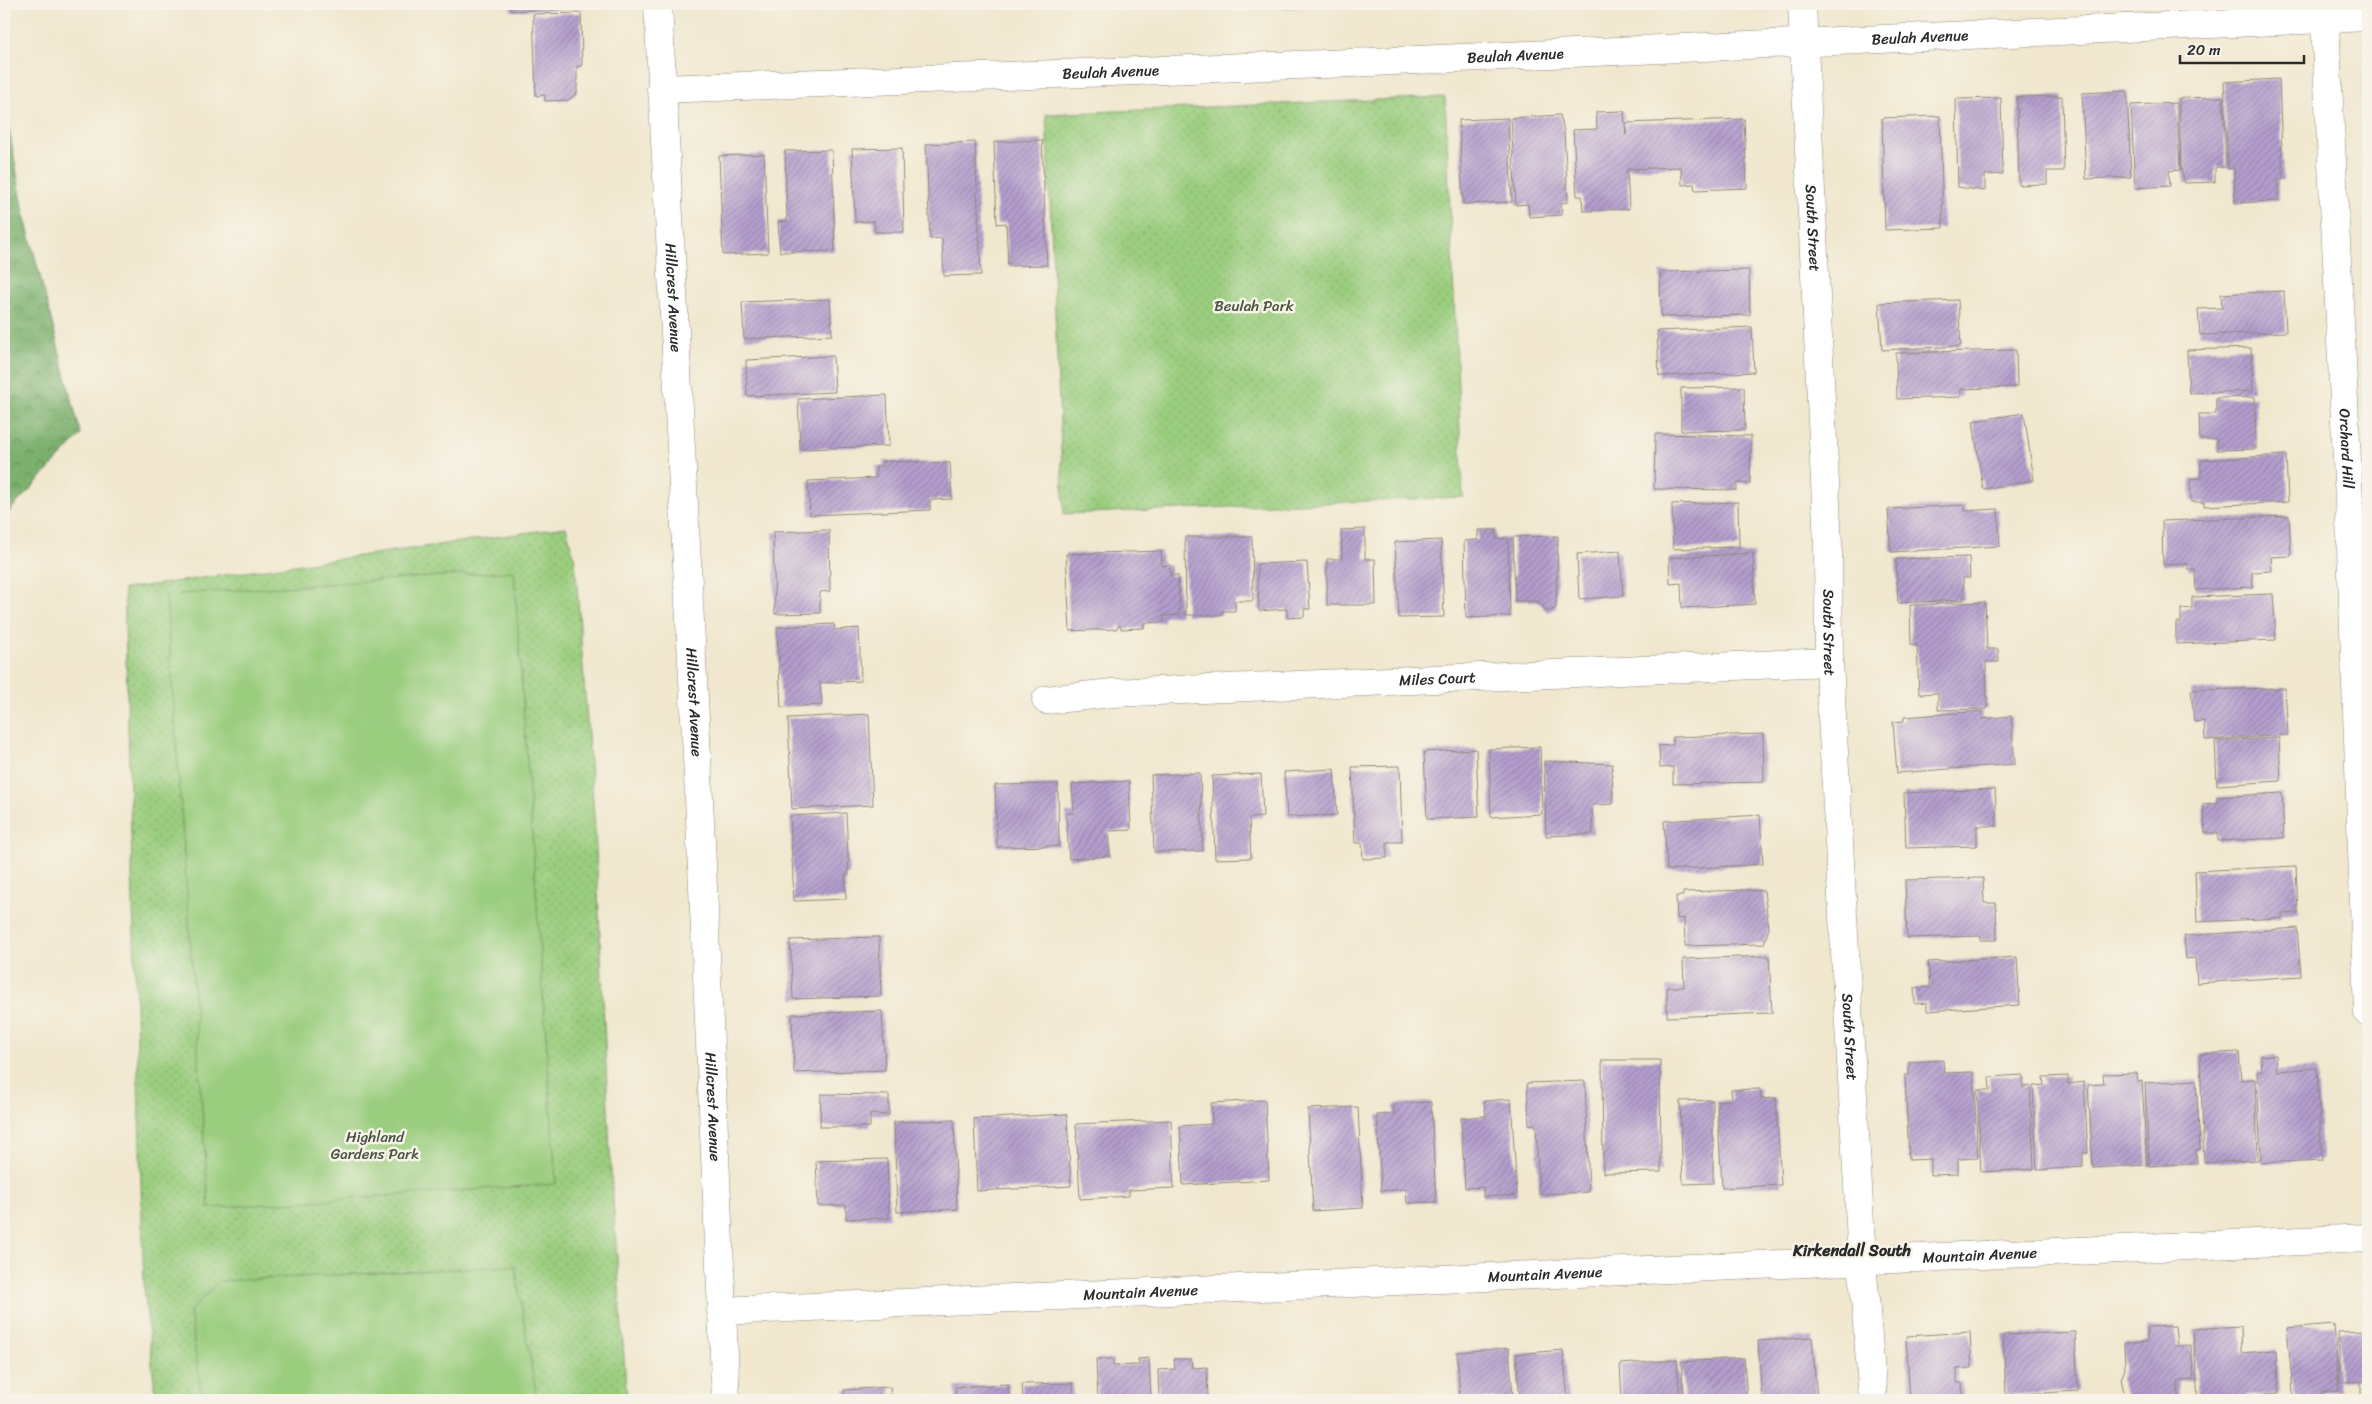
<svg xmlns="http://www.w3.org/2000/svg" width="2372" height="1404" font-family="Sriracha,sans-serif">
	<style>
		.green { fill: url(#green-dots); stroke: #627c54 }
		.forest { fill: url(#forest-crowns); stroke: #536e4c }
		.pitch { fill: #9acd7e; stroke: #627c54 }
		.building { fill: url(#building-hatch) }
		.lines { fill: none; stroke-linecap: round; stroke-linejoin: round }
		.minor-casing { stroke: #8e897c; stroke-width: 29 }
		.minor { stroke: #fff; stroke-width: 28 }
		.labels { text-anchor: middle; stroke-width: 5; stroke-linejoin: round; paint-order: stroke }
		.street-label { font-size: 15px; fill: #2b2b2b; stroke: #f7f3e8 }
		.park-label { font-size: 15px; fill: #475440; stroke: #f7f3e8 }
		.neighbourhood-label { font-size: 16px; font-weight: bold; fill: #2b2b2b; stroke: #f7f3e8 }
	</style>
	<defs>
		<pattern id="green-dots" width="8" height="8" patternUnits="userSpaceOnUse" patternTransform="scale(1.25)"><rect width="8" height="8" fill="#9acd7e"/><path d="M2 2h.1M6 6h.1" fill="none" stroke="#85b06d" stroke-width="1.8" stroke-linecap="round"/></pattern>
		<pattern id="forest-crowns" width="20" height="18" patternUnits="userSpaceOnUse" patternTransform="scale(1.25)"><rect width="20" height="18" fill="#7bb06d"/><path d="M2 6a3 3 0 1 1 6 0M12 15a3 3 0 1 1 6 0" fill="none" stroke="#658f5a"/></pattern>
		<pattern id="building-hatch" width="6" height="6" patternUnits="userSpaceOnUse" patternTransform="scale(1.25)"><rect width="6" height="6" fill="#b59ece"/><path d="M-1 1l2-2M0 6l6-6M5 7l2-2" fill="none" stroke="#9381a7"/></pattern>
	</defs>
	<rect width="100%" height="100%" fill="#f7f3e8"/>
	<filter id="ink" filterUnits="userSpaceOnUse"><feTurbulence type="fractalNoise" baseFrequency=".02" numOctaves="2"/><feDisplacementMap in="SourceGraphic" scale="10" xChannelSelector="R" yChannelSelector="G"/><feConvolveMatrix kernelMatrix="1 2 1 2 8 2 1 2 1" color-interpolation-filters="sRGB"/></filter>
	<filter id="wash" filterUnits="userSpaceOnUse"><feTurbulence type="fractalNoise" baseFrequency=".0096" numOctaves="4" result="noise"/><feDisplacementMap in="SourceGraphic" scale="20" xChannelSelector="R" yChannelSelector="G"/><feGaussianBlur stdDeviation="1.12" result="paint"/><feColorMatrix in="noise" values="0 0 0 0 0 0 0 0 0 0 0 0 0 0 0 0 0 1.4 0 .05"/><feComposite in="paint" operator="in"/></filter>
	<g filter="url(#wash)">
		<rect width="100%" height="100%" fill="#f0e7ce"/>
		<g class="green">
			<path d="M1445,97l18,400 -399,17 -18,-400z"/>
			<path d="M566,527l9,33 20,268 16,345 16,227h-471l-12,-112 -20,-699z"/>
		</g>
		<path class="forest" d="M4,100l21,118 56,217 -77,82z"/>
		<g class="pitch">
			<path d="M514,571l42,613 -347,24 -43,-613z"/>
			<path d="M515,1266l22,134h-335l-12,-89 29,-30z"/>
		</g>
		<g id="blocks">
			<g class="building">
				<path d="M510,4h74v4l-73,3z"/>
				<path d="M832,4h67v2l-67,1z"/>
				<path d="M1143,4h27v2l-27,1z"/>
				<path d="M1174,4h39l1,2 -32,2z"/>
				<path d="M1283,4h44v2l-44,2z"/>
				<path d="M581,13l1,53h-5v27l-9,7 -23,1v-6l-9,1 -3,-82z"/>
				<path d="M2279,79l4,101h-5v21l-43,2 -1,-35 -6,1 -4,-87z"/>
				<path d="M2127,91l4,86 -45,2 -4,-86z"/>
				<path d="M2062,96l2,75h-17v13l-28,1 -2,-88z"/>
				<path d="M2223,97l3,70h-11v15l-30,1 -4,-14 -2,-71z"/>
				<path d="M2001,98l2,76 -18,1v16l-27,-4 -2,-88z"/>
				<path d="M2177,103l3,67 -11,1 1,15 -35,2 -4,-83z"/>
				<path d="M1624,111l2,24v-12l118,-4 3,69 -52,2 -1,-6 -12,1 -1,-18 -54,2 2,40 -46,2 -1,-15h-5l-4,-66 24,-1 -1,-17z"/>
				<path d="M1560,115l4,16 4,71 -7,1 1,12 -33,2 -1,-13 -12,1 -5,-87z"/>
				<path d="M1940,116l3,112 -58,2 -3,-112z"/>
				<path d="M1508,118l4,84 -49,2 -4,-84z"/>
				<path d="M1042,140l5,125 -39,1 -2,-43 -9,1 -3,-82z"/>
				<path d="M975,142l6,133 -37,1 -2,-38 -12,1 -4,-95z"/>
				<path d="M902,148l2,84h-29l-1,-11 -19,1 -3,-73z"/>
				<path d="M832,150l3,101 -55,1 -2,-31h9l-2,-70z"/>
				<path d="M764,154l4,99 -45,2 -4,-99z"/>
				<path d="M1749,270l1,45 -89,2 -1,-45z"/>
				<path d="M2284,291l2,41 -86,3 -2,-26 24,-1 -1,-14z"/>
				<path d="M830,299l2,36 -88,4 -2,-37z"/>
				<path d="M1958,300l3,46 -79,4 -3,-47z"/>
				<path d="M1752,327l2,45 -95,4 -2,-45z"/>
				<path d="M2251,348l2,43 -64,2 -2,-43z"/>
				<path d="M2016,350l1,37 -56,2v8l-64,2 -1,-46z"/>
				<path d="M833,356l2,36 -88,4 -1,-36z"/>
				<path d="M1744,387l1,43 -64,1v-43z"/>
				<path d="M887,395l2,51 -89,3 -2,-50z"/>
				<path d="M2255,397l1,52 -39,1v-11h-17l-1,-25h17v-16z"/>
				<path d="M2024,413l10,67 -51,9 -10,-68z"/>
				<path d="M1655,434l96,2 -1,48 -13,-1v7l-83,-1z"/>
				<path d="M2286,455l2,47 -84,4v-4h-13l-1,-23 11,-1v-18z"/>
				<path d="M883,461l67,2 2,36 -22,1v10l-120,5 -2,-34 68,-3v-12h8z"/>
				<path d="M1738,502l1,45 -66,2 -1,-45z"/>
				<path d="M1965,505v6l33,-2 2,37 -109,6 -3,-43z"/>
				<path d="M2289,516l2,40 -20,1 1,14 -20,1 1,15 -57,3 -1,-20h-7v-6l-25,1 -1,-44z"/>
				<path d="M1365,529v30h10l1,46h-49v-46h15l-1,-29z"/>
				<path d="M829,530l1,61 -10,1v21l-45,1 -2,-82z"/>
				<path d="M1478,530h18v9l12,-1 2,78 -44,2 -2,-77 14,-1z"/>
				<path d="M1558,536l-2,72 -9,4 -9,-11h-23l-2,-64z"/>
				<path d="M1185,537h67l1,64h-18v10h-13v4h-36z"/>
				<path d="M1441,540l3,77 -45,1 -4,-76z"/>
				<path d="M1161,551l1,15 8,-1v11l8,-1 2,40 -16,1v6l-20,1v5l-23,1 -1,-4 -4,4 -46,2 -4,-77z"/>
				<path d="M1620,551l3,45 -44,3 -2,-45z"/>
				<path d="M1753,553l2,51 -73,4 -1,-25 -11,1 -1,-26z"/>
				<path d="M1969,557l1,21h-7l1,22 -66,3 -2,-44z"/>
				<path d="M1307,562l3,47h-6v8l-17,1v-9l-28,2 -2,-47z"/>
				<path d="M2273,594l3,46 -100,4v-22h5v-13l11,-1v-11z"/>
				<path d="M1985,602l2,47h11l1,13h-13l1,47 -49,1v-17l-19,1 -2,-49h-6l-1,-40z"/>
				<path d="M834,624l1,6 24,-2 2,53 -41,2 2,22 -41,2 -4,-80z"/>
				<path d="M2285,688l3,47 -83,5 -1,-19 -10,1 -3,-32z"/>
				<path d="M1982,711v8l29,-3 4,48 -118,9 -4,-51 11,-1v-4z"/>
				<path d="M869,714l4,91 -81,4 -4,-91z"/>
				<path d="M1763,734l1,48 -91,2v-17l-13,1 -1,-22 14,-1v-8z"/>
				<path d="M2279,738l2,43 -64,4 -2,-44z"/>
				<path d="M1540,747l2,67 -51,3 -2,-68z"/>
				<path d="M1476,749l3,68 -52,2 -3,-67z"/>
				<path d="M1544,761l68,3 1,40 -21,1 1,29 -47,2z"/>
				<path d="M1400,766l2,76h-15v16l-24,1 -1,-16h-7l-3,-76z"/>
				<path d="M1334,769l3,46 -50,2 -3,-45z"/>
				<path d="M1200,773l3,78 -49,1 -3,-77z"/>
				<path d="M1261,774l2,43 -14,1 2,40 -36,1 -3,-83z"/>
				<path d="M1129,781l2,49 -23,1 2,25 -41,3 -3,-46h8l-2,-29z"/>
				<path d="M1058,784l1,62 -62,1 -2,-62z"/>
				<path d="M1995,789l2,37h-20v20l-71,2 -2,-55z"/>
				<path d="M2282,793l2,45 -66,3v-8h-13l-2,-29 14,-1v-6z"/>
				<path d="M846,813l3,62h-4l1,24 -52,2 -4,-85z"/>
				<path d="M1760,815l3,49 -96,6 -3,-49z"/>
				<path d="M2296,866l2,47 -16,1v4l-85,4 -2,-51z"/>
				<path d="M1983,878l1,25h12l1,37h-17l1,-4 -74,2 -2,-58z"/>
				<path d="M1746,890l18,1 5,37 -5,16 -79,2 -1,-28 -7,1 -1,-23h7v-4z"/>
				<path d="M2297,928l4,48 -104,7 -2,-25 -9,1 -2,-23z"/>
				<path d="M879,937l2,59 -88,3 -3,-59z"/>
				<path d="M1769,956l3,57 -105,4v-30h17l-1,-28z"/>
				<path d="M2017,957l3,48 -93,6v-8l-12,1 -1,-16 16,-1 -2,-25z"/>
				<path d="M882,1011l3,59 -91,3 -2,-59z"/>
				<path d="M2239,1052l2,28 14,-1 3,81 -54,3 -4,-109z"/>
				<path d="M2276,1055l1,16 40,-3 5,92 -61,3 -4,-91 5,-1 -1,-15z"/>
				<path d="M1602,1060h58l1,112 -58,1z"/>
				<path d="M1943,1060l1,13 29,-1 5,86 -20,1v15l-27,1v-16l-22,1 -4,-85h4v-13z"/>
				<path d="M2137,1073l1,9 4,-1 5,84 -54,3 -5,-83 16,-1 -1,-10z"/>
				<path d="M2023,1075v12l7,-1 4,83 -53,3 -4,-82h13l-1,-13z"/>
				<path d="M2068,1076v8l16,-2 4,71h-5v14l-46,3 -4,-84 11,-1 -1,-8z"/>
				<path d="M2196,1080l4,69 -4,1 1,13 -48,3 -4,-83z"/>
				<path d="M1585,1081l4,111 -50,2 -3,-69 -7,-1 -2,-41z"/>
				<path d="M1760,1089l1,10 15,-1 5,87 -59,3 -5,-87 15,-1 -1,-10z"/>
				<path d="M821,1094l68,1v20l-19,-1v13h-50z"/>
				<path d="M1511,1099l6,96 -34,2v-10l-18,1 -4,-70 25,-2 -2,-15z"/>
				<path d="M1265,1100l4,80 -86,5 -3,-59 32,-2 -1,-21z"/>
				<path d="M1713,1100v83l-30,1 -3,-83z"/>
				<path d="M1431,1102l5,100 -29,1 -1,-14 -25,2 -4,-76 17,-1v-10z"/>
				<path d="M1358,1107l5,101 -50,3 -5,-102z"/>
				<path d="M1067,1114l4,72 -94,5 -3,-72z"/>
				<path d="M954,1120l3,89 -60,3 -3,-90z"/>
				<path d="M1171,1120l3,68 -45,2v6l-49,3 -4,-75z"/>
				<path d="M887,1159l2,59 -43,1v-14l-28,1 -2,-45z"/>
				<path d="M2334,1324l5,67 -17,1v8h-25l-4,-8 -6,-64z"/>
				<path d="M2175,1326l2,20 14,-1 3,35 -16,1 1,19h-53l-5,-21 4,-10 -1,-26 23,-1v-15z"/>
				<path d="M2241,1326l1,27 34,-3 3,44 -34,2v4h-47l-5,-71z"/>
				<path d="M2366,1331v6h2v63h-7v-19l-21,1 -2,-50z"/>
				<path d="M1970,1332l2,36 -15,1v14h5l1,17h-53l-4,-64z"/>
				<path d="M2075,1332l3,59 -72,4 -3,-60z"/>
				<path d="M1812,1337l5,63h-55l-4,-59z"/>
				<path d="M1509,1348l4,50 -53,2 -3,-48z"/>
				<path d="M1563,1350l5,50h-48l-4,-46z"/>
				<path d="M1149,1358l2,42h-53l-2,-41h17v7l26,-1 -1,-6z"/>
				<path d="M1744,1358l3,42h-63l-3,-38z"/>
				<path d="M1174,1359h17l1,9 15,-1 1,33h-49l-1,-30 17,-1z"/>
				<path d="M1677,1360l3,40h-58l-2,-36z"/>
				<path d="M1073,1383v17h-50l-1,-16z"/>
				<path d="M1008,1384l1,16h-53l-1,-13z"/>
				<path d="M890,1387l1,13h-46l-1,-10z"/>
			</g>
		</g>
	</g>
	<g filter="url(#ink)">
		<use href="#blocks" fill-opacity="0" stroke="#8e897c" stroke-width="1"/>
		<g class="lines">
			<defs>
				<g id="minor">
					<path id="s1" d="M658,4l40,772 28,624"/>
					<path id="s2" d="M1802,4l26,541 1,117 33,598 11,140"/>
					<path id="s3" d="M2324,4l26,516 18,493"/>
					<path id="s4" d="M661,89l689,-26 1018,-46"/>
					<path id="s5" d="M1046,700l66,-7 717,-31"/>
					<path id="s6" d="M721,1311l1647,-73"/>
				</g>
			</defs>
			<use href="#minor" class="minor-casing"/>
			<use href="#minor" class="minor"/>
		</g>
	</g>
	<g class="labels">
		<g class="street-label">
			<text dy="5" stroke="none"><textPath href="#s4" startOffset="1260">Beulah Avenue</textPath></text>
			<text dy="5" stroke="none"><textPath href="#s4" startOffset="855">Beulah Avenue</textPath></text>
			<text dy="5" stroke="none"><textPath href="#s4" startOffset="450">Beulah Avenue</textPath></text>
			<text dy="5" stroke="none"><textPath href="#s2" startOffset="224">South Street</textPath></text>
			<text dy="5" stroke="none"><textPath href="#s1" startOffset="294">Hillcrest Avenue</textPath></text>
			<text dy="5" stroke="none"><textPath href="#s3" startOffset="445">Orchard Hill</textPath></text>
			<text dy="5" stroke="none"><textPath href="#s2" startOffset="629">South Street</textPath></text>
			<text dy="5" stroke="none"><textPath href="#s5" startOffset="392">Miles Court</textPath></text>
			<text dy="5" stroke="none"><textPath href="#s1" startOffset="699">Hillcrest Avenue</textPath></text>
			<text dy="5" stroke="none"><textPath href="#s2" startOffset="1034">South Street</textPath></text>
			<text dy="5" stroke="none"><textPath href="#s1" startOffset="1104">Hillcrest Avenue</textPath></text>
			<text dy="5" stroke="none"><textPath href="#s6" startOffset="1260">Mountain Avenue</textPath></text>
			<text dy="5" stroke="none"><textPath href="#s6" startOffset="825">Mountain Avenue</textPath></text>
			<text dy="5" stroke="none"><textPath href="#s6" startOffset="420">Mountain Avenue</textPath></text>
		</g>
		<g class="park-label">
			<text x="1254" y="311">Beulah Park</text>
			<text x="375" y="1142">Highland<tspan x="375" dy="17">Gardens Park</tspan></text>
		</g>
		<g class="neighbourhood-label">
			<text x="1852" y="1256">Kirkendall South</text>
		</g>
	</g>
	<rect width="2372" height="1404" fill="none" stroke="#f7f3e8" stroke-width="20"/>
	<path d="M2180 55v8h124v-8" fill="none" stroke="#2b2b2b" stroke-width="2.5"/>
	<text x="2187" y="55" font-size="15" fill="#2b2b2b" stroke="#f7f3e8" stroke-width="4" paint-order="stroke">20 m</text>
</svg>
